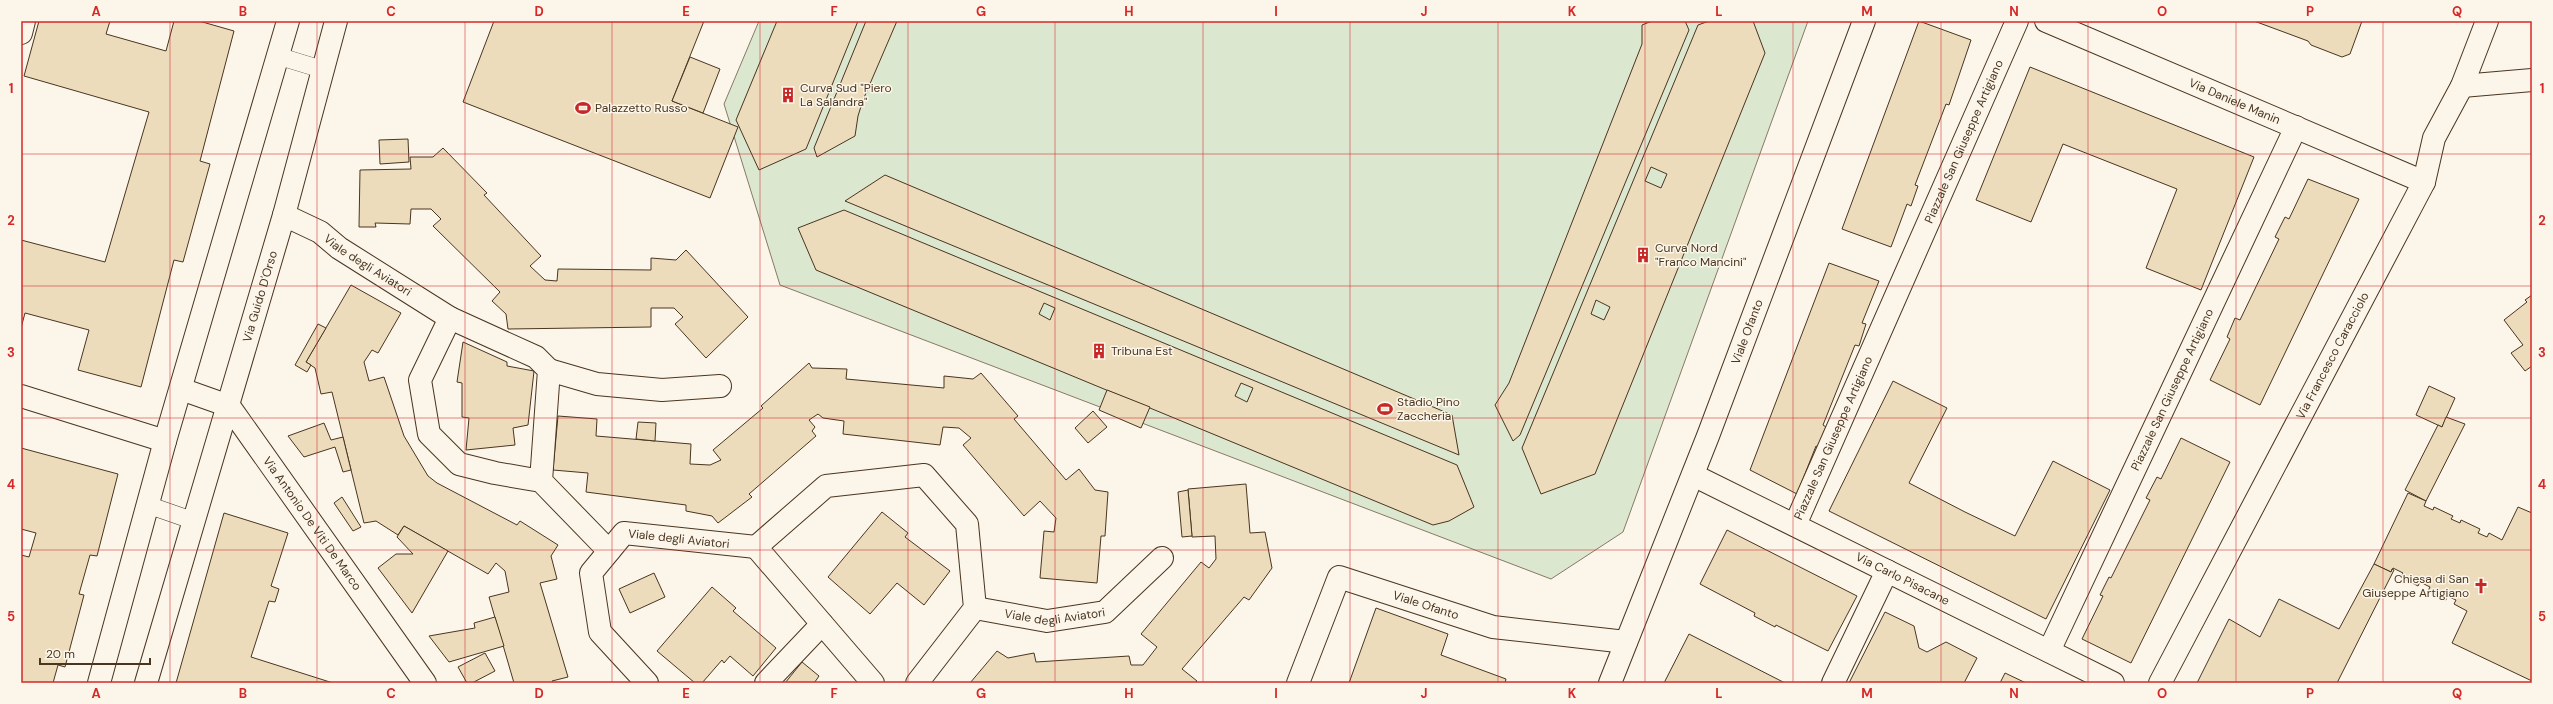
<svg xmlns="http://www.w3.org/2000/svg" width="2553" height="704" font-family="'DM Sans',sans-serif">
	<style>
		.green { fill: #dce7d0; stroke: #887966 }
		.building { fill: #ecdcbc; stroke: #4a3520; fill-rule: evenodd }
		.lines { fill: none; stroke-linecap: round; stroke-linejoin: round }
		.service-casing { stroke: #4a3520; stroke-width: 18 }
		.minor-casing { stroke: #4a3520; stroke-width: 24 }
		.secondary-casing { stroke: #4a3520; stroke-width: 24 }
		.service { stroke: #fbf6e9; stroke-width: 17 }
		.minor { stroke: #fbf6e9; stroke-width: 22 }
		.secondary { stroke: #fbf6e9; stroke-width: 22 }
		.grid { fill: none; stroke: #d62828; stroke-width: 1; stroke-opacity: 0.55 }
		.labels { text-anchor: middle; stroke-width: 3; stroke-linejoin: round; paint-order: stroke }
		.poi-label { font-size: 12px; fill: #4a3520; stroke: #fbf6e9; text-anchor: start }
		.street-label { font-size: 12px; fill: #4a3520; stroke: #fbf6e9 }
		.neatline { fill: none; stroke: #d62828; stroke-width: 1.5 }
		.grid-label { font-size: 13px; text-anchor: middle; font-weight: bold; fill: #d62828 }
	</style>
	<rect width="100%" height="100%" fill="#fbf6e9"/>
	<path class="green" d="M759,21h1049l-185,511 -72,47 -771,-294 -56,-181z"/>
	<g class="building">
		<path d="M39,21h71l-4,13 60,17 8,-30h25l35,10 -34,130 10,3 -27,98 -9,-2 -33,127 -63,-17 11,-40 -64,-17 -4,15v-88l84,22 44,-150 -125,-36z"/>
		<path d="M494,21h210l-32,80 66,26 -28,71 -247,-96z"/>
		<path d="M777,21h81l-52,128 -47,21 -23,-50z"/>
		<path d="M866,21h31l-34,79 -5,16 -3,20 -38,21 -3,-9z"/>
		<path d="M1652,21h33l4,9 -169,405 -7,6 -18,-36 14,-22 133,-339v-19z"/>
		<path d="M1709,21h44l12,32 -170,421 -54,20 -19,-46 176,-423zM1651,167l16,7 -6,14 -16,-7zM1596,300l14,7 -6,13 -13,-6z"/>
		<path d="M1919,21l52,19 -22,65 -3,-1 -31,81 3,1 -7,20 -4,-2 -16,43 -49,-18z"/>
		<path d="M2254,21h108l-12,33 -8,3 -31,-12 -3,-4z"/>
		<path d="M690,57l30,12 -17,44 -31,-12z"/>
		<path d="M2030,67l224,90 -53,133 -55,-22 31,-79 -114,-45 -32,78 -55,-22z"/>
		<path d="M408,139l1,23 -29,2 -1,-24z"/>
		<path d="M443,148l44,45 -3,2 57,61 -11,10 15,14 12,1 1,-12 93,1v-12l25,2 10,-10 62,67 -42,41 -31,-34 8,-7 -9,-9h-23v19l-143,2 -2,-15 -14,-13 8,-9 -67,-66 8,-7 -10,-10h-20l-1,15 -35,-1 1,4h-17l1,-57 51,-1 -1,-12h23z"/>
		<path d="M885,175l567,240 7,40 -614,-254z"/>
		<path d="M2308,179l51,20 -99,206 -50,-25 20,-41 -3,-2 8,-19 5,2 39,-81 -4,-2 10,-20 4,2z"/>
		<path d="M844,210l613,255 17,42 -25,14 -16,4 -617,-255 -18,-42zM1044,303l11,5 -5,12 -11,-6zM1241,383l12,5 -6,14 -12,-6z"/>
		<path d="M1829,263l50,18 -17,42 4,1 -7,22 -4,-1 -32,80 3,2 -8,20 -2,-1 -19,48 -47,-24z"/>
		<path d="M351,285l50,28 -23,40 -6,-3 -8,12 5,19 15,-4 20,59 24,40 9,7 80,42 3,-4 38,24 -7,11 6,23 -17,4 28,94 -16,4 1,2h-39l-25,-86 20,-5 -4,-21 -9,-8 -8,11 -84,-48 -6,9 -22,-14 -12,2 -32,-131 -11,2 -6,-26 -9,-6z"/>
		<path d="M2532,295v71l-7,5 -14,-18 12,-8 -19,-25 23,-18 -2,-2z"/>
		<path d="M318,324l8,4 -20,34 5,3 -4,7 -12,-7z"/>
		<path d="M463,342l44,20v4l27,5 -6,54 -15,3 2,17 -49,5 3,-32 -7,-1v-34l-5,-1z"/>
		<path d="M809,363l3,5 35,1 -1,10 98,9v-12l29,3 8,-6 37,43 -4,3 52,61 13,-11 16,21 13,2 -3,44h-4l-4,47 -57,-5 4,-47 10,1 2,-14 -16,-17 -16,15 -61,-71 8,-7 -12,-10 -16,-1 -3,18 -97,-11 1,-13 -21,-3 -5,-4 -9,6 6,7 -3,4 4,5 -67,58 3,3 -34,26 -6,-7 -26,-5v-6l-100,-13 2,-19 -35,-3 5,-54 39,3 -1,17 95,8 -1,20 20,1 11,-5 -8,-10 50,-42 -2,-2z"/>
		<path d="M1893,381l54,27 -38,75 56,29 50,24 38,-75 57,29 -64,129 -217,-108z"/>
		<path d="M2429,386l26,12 -13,29 -26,-12z"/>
		<path d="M1107,390l43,17 -9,21 -42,-18z"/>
		<path d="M1093,411l14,16 -19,16 -13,-15z"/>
		<path d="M2446,417l19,7 -39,77 -21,-11 33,-65 4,2z"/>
		<path d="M638,422l18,1 -1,18 -19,-2z"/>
		<path d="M324,423l7,17 12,-3 8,33 -8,2 -8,-25 -31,10 -16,-21z"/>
		<path d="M2181,438l49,24 -99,201 -49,-24 21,-43 -3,-1 9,-18 2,1 39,-78 -4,-2 11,-21 4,2z"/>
		<path d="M21,448l97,26 -21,82 -7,-1 -11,39 5,1 -19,72 -7,-2 -5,18h-32v-128l8,2 7,-24 -15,-4z"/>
		<path d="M1246,484l4,49 15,-1 7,36 -23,32 -5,-3 -62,72 15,12 -2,2h-225l27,-32 11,7 26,-5 2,9 93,-6 2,9h12l14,-18 -16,-13 60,-72 8,6 7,-9 -1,-23 -23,1 -4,-48z"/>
		<path d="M1188,490l4,46 -10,1 -4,-45z"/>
		<path d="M2408,493l18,8 -2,5 9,4 1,-3 19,9 -2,3 9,4 1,-3 19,9 -2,4 9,4 2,-4 13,7 16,-33 14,6v168l-80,-38 15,-32 -13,-7 2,-4 -9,-4 -1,4 -18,-9 2,-4 -10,-5 -2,4 -17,-9 2,-4 -10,-5 -2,4 -17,-8z"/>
		<path d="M342,497l19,30 -8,4 -19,-28z"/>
		<path d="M882,512l26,21 -3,4 45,34 -26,34 -27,-22 -27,31 -42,-37z"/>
		<path d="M224,513l64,20 -17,53 8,3 -4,13 -6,-1 -18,56 82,26h-157z"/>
		<path d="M404,526l44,25 -36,62 -34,-45 18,-14h17l-16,-17z"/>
		<path d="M1727,530l130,66 -29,55 -52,-26 -1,2 -21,-11 1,-3 -55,-29z"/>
		<path d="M2374,564l17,8 1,-3 2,1 -57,113h-140l32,-64 31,18 19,-38 60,30z"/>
		<path d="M654,573l11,24 -35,16 -11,-24z"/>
		<path d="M712,587l24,21 -3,3 43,37 -23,28 -23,-20 -6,7 -2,-3 -20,23h-7l-38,-32z"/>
		<path d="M1376,608l72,26 -7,21 65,24 -1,4h-156z"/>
		<path d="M1885,612l29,14 5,22 8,4 19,-10 31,16 -13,25h-115z"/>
		<path d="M495,617l9,29 -55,16 -20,-26 46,-8 -1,-5z"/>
		<path d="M1689,634l96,49h-121z"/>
		<path d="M485,653l10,18 -23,12h-5l-9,-16z"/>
		<path d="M802,662l17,14 -2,3 -3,4h-29z"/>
		<path d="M2005,673l21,10h-26z"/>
	</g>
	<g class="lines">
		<defs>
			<g id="service">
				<path d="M278,56l46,14"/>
				<path d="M148,505l46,16"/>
			</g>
			<g id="minor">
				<path id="s1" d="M2046,21l378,161"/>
				<path d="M21,33l3,-12"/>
				<path d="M2462,86l70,-6"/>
				<path id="s2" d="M284,215l36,17 19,16 111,70"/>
				<path d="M549,370l48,14 65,6 58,-4"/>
				<path id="s3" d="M181,389l48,17 196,277"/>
				<path d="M21,396l144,45"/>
				<path id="s4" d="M1693,475l420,208"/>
				<path d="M541,481l8,-111 -13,-13 -86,-39 -30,62 9,54 30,30 36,9 46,8 68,70"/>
				<path id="s5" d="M1795,525l222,-504"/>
				<path id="s6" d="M975,608l72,13 58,-9 57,-54"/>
				<path id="s7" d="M2049,651l247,-524"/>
				<path d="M99,683l66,-242 123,-420"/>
				<path id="s8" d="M146,683l138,-468 52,-194"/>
				<path id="s9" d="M647,683l-47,-51 -9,-59 33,-40 132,14"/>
				<path d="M766,683l56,-59"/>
				<path d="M873,683l-117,-136 70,-61 98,-11 43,49 8,84 -58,75"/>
				<path id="s10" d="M1298,683l41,-106 154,50 133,15"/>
				<path d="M1833,683l54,-112"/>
				<path id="s11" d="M2160,683l264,-501 10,-44 28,-52 25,-65"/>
			</g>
			<g id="secondary">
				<path id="s12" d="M1610,683l98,-247 156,-415"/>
			</g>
		</defs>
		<use href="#service" class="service-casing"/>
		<use href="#minor" class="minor-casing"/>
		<use href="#secondary" class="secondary-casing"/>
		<use href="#service" class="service"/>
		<use href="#minor" class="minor"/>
		<use href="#secondary" class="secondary"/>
	</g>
	<path class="grid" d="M170,21v662M317,21v662M465,21v662M612,21v662M760,21v662M908,21v662M1055,21v662M1203,21v662M1350,21v662M1498,21v662M1645,21v662M1793,21v662M1941,21v662M2088,21v662M2236,21v662M2383,21v662M21,154h2511M21,286h2511M21,418h2511M21,550h2511"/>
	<defs>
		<symbol id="building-bare" viewBox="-9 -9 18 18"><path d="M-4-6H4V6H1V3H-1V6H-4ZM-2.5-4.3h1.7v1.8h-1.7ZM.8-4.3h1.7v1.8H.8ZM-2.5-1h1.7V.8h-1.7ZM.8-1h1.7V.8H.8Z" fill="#c62828" stroke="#fbf6e9" stroke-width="2.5" paint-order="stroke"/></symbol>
		<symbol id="stadium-bare" viewBox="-9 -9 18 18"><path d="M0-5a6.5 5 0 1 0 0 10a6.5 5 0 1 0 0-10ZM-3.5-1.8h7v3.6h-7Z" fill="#c62828" stroke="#fbf6e9" stroke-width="2.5" paint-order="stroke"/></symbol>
		<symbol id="church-bare" viewBox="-9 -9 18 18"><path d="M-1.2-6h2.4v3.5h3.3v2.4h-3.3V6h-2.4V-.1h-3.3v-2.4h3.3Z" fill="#c62828" stroke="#fbf6e9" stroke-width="2.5" paint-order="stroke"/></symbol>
	</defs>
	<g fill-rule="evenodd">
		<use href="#building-bare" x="777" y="84" width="22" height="22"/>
		<use href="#stadium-bare" x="572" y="97" width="22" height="22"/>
		<use href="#building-bare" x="1632" y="244" width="22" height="22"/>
		<use href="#building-bare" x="1088" y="340" width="22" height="22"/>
		<use href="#stadium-bare" x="1374" y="398" width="22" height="22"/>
		<use href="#church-bare" x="2470" y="575" width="22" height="22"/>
	</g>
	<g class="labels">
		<g class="poi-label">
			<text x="800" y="92">Curva Sud "Piero<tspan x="800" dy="14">La Salandra"</tspan></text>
			<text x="595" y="112">Palazzetto Russo</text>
			<text x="1655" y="252">Curva Nord<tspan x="1655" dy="14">"Franco Mancini"</tspan></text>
			<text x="1111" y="355">Tribuna Est</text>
			<text x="1397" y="406">Stadio Pino<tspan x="1397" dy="14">Zaccheria</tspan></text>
			<text x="2469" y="583" text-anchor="end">Chiesa di San<tspan x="2469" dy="14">Giuseppe Artigiano</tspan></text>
		</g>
		<g class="street-label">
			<text dy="4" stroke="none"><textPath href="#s1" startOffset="205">Via Daniele Manin</textPath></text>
			<text dy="4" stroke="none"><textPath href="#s5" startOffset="419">Piazzale San Giuseppe Artigiano</textPath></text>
			<text dy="4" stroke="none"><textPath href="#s2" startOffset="98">Viale degli Aviatori</textPath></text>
			<text dy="4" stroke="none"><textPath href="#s8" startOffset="403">Via Guido D'Orso</textPath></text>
			<text dy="4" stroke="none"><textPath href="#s12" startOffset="377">Viale Ofanto</textPath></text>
			<text dy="4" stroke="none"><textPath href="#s11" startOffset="370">Via Francesco Caracciolo</textPath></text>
			<text dy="4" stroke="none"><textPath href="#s7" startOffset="289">Piazzale San Giuseppe Artigiano</textPath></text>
			<text dy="4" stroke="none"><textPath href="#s5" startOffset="95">Piazzale San Giuseppe Artigiano</textPath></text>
			<text dy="4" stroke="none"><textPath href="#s3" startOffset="195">Via Antonio De Viti De Marco</textPath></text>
			<text dy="4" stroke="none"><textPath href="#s9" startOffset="236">Viale degli Aviatori</textPath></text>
			<text dy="4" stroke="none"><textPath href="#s4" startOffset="234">Via Carlo Pisacane</textPath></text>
			<text dy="4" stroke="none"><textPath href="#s10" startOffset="205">Viale Ofanto</textPath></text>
			<text dy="4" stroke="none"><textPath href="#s6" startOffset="81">Viale degli Aviatori</textPath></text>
		</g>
	</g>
	<rect width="2553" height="704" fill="none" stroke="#fbf6e9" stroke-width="44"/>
	<path d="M40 658v6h110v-6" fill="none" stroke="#4a3520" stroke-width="2"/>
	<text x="46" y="658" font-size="12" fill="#4a3520" stroke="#fbf6e9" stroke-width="3" paint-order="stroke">20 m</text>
	<rect x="22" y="22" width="2509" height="660" class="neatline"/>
	<g class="grid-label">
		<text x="96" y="16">A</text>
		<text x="243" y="16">B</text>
		<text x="391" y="16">C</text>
		<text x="539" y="16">D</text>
		<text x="686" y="16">E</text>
		<text x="834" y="16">F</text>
		<text x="981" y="16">G</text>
		<text x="1129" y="16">H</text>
		<text x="1276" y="16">I</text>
		<text x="1424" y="16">J</text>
		<text x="1572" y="16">K</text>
		<text x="1719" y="16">L</text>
		<text x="1867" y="16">M</text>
		<text x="2014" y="16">N</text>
		<text x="2162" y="16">O</text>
		<text x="2310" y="16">P</text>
		<text x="2457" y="16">Q</text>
		<text x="11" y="93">1</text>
		<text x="2542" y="93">1</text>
		<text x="11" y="225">2</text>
		<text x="2542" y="225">2</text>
		<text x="11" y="357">3</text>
		<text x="2542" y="357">3</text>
		<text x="11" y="489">4</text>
		<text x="2542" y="489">4</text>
		<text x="11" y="621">5</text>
		<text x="2542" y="621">5</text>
		<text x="96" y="698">A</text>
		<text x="243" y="698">B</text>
		<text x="391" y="698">C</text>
		<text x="539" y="698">D</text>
		<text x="686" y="698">E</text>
		<text x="834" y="698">F</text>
		<text x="981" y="698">G</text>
		<text x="1129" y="698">H</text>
		<text x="1276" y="698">I</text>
		<text x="1424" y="698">J</text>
		<text x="1572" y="698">K</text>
		<text x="1719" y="698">L</text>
		<text x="1867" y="698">M</text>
		<text x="2014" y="698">N</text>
		<text x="2162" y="698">O</text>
		<text x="2310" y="698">P</text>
		<text x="2457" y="698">Q</text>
	</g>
</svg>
